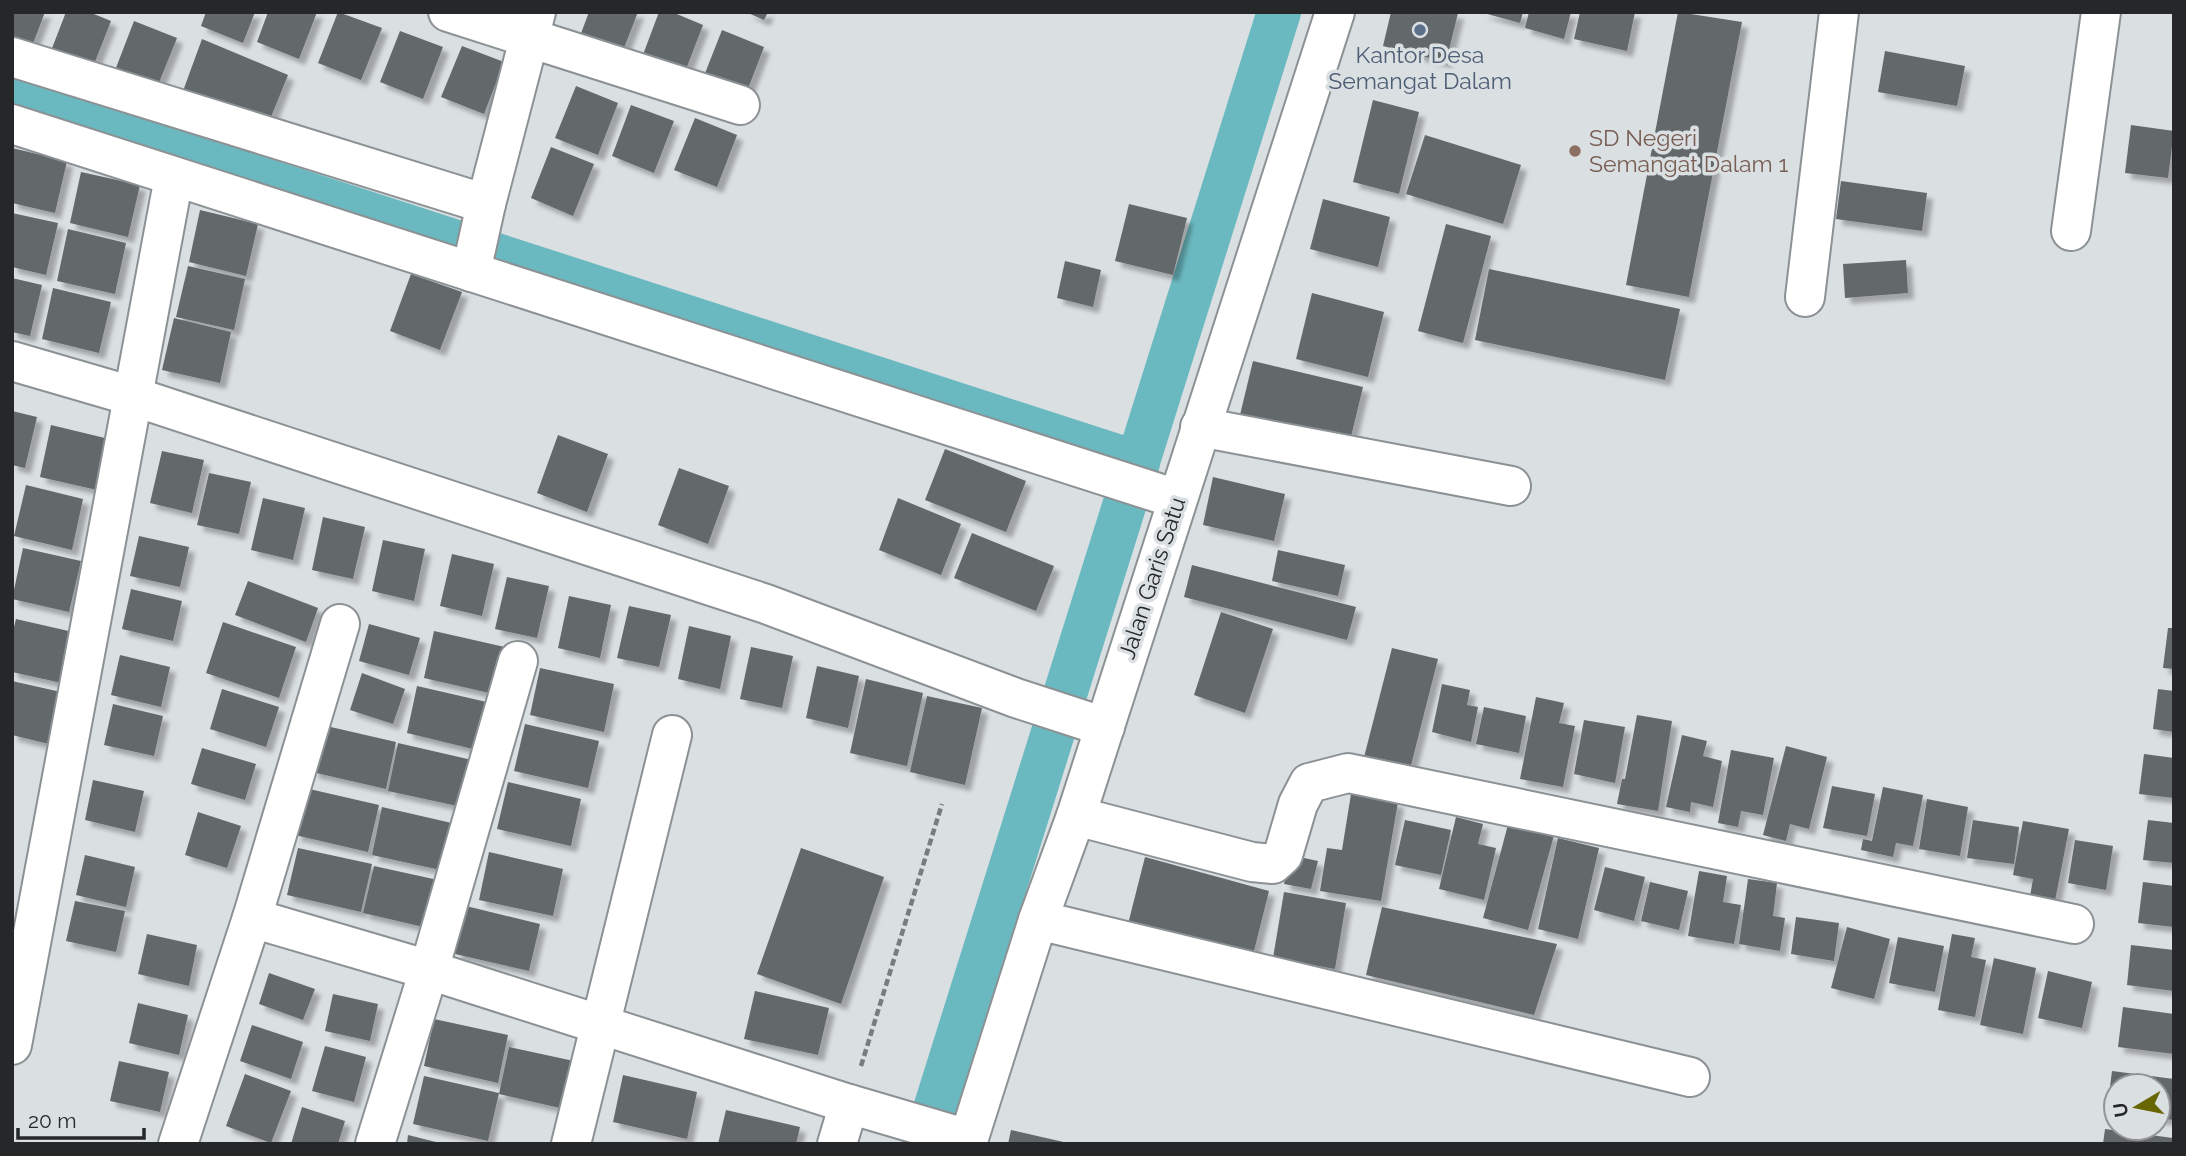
<svg xmlns="http://www.w3.org/2000/svg" width="2186" height="1156" font-family="Raleway,sans-serif">
	<style>
		.lines { fill: none; stroke-linecap: round; stroke-linejoin: round }
		.canal { stroke: #6bb9c0; stroke-width: 44 }
		.building { fill: #64686b; filter: url(#shadow) }
		.minor-casing { stroke: #8c9194; stroke-width: 42 }
		.tertiary-casing { stroke: #8c9194; stroke-width: 42 }
		.path { stroke: #797c7e; stroke-width: 4.5; stroke-dasharray: 7 3.5; stroke-linecap: butt }
		.minor { stroke: #fff; stroke-width: 38 }
		.tertiary { stroke: #fff; stroke-width: 38 }
		.service-dot { fill: #5c6f8a; stroke: #dadfe2; stroke-width: 2.5 }
		.education-dot { fill: #8d6e63; stroke: #dadfe2; stroke-width: 2.5 }
		.labels { text-anchor: middle; stroke-width: 7; stroke-linejoin: round; paint-order: stroke }
		.service-label { font-size: 23px; fill: #4e5e75; stroke: #dadfe2 }
		.education-label { font-size: 23px; fill: #785e54; stroke: #dadfe2; text-anchor: start }
		.street-label { font-size: 23px; fill: #252728; stroke: #dadfe2 }
	</style>
	<defs>
		<filter id="shadow"><feDropShadow dx="6" dy="6" stdDeviation="2" flood-color="#0004"/></filter>
	</defs>
	<rect width="100%" height="100%" fill="#dadfe2"/>
	<g class="lines">
		<g class="canal">
			<path d="M12,98l1126,365"/>
			<path d="M924,1144l355,-1132"/>
		</g>
	</g>
	<g class="building">
		<path d="M12,12h33l-13,34 -20,-8z"/>
		<path d="M66,12h23l22,9 -20,51 -42,-16z"/>
		<path d="M206,12h49l-12,31 -42,-17z"/>
		<path d="M268,12h49l-18,47 -42,-17z"/>
		<path d="M338,12l44,16 -21,52 -43,-17z"/>
		<path d="M589,12h49l-16,41 -42,-17z"/>
		<path d="M659,12h13l31,13 -20,52 -42,-17z"/>
		<path d="M746,12h22l-4,8z"/>
		<path d="M1391,12l67,1 -12,49 -63,-16z"/>
		<path d="M1480,12h43l-3,11z"/>
		<path d="M1529,12h42l-7,27 -39,-11z"/>
		<path d="M1580,12h55l-8,39 -53,-12z"/>
		<path d="M1678,12l64,10 -53,275 -63,-12z"/>
		<path d="M134,21l43,17 -21,52 -42,-17z"/>
		<path d="M722,30l42,17 -20,52 -42,-18z"/>
		<path d="M400,31l43,16 -20,52 -43,-17z"/>
		<path d="M202,39l86,36 -21,52 -84,-36z"/>
		<path d="M462,46l42,16 -20,52 -43,-17z"/>
		<path d="M1885,51l80,15 -8,40 -79,-14z"/>
		<path d="M576,86l42,17 -20,52 -43,-17z"/>
		<path d="M1373,100l46,12 -20,82 -46,-12z"/>
		<path d="M631,105l43,16 -20,52 -42,-17z"/>
		<path d="M695,118l42,17 -20,52 -43,-17z"/>
		<path d="M2131,125l43,6 -6,47 -43,-5z"/>
		<path d="M1425,135l96,30 -18,59 -97,-30z"/>
		<path d="M551,147l43,17 -21,52 -42,-18z"/>
		<path d="M12,148l55,13 -12,52 -43,-10z"/>
		<path d="M81,172l59,13 -12,52 -58,-14z"/>
		<path d="M1841,181l86,12 -5,38 -86,-12z"/>
		<path d="M1323,199l67,18 -12,50 -68,-18z"/>
		<path d="M1129,204l58,14 -14,57 -58,-14z"/>
		<path d="M200,210l58,14 -12,52 -57,-14z"/>
		<path d="M12,213l46,10 -12,52 -34,-8z"/>
		<path d="M1446,224l45,12 -28,107 -45,-12z"/>
		<path d="M68,229l58,14 -11,51 -58,-13z"/>
		<path d="M1906,260l2,33 -63,5 -2,-34z"/>
		<path d="M1065,261l36,9 -8,37 -36,-9z"/>
		<path d="M188,266l57,13 -11,51 -58,-13z"/>
		<path d="M1489,269l191,40 -15,71 -190,-40z"/>
		<path d="M411,274l51,18 -22,58 -50,-19z"/>
		<path d="M12,278l30,7 -12,51 -18,-4z"/>
		<path d="M53,288l58,14 -12,51 -57,-14z"/>
		<path d="M1312,293l72,19 -16,65 -72,-18z"/>
		<path d="M174,318l57,14 -11,51 -58,-13z"/>
		<path d="M1253,361l110,26 -14,58 -110,-26z"/>
		<path d="M12,411l25,6 -12,51 -13,-3z"/>
		<path d="M51,425l58,14 -12,51 -57,-13z"/>
		<path d="M558,435l50,19 -21,58 -50,-19z"/>
		<path d="M945,449l81,32 -20,51 -81,-32z"/>
		<path d="M162,451l42,9 -12,53 -42,-10z"/>
		<path d="M679,468l50,18 -21,58 -50,-19z"/>
		<path d="M209,473l42,9 -12,52 -42,-9z"/>
		<path d="M1213,477l72,17 -11,47 -71,-16z"/>
		<path d="M26,485l57,14 -11,51 -58,-14z"/>
		<path d="M263,498l42,10 -12,52 -42,-10z"/>
		<path d="M898,498l63,26 -20,51 -62,-25z"/>
		<path d="M323,517l42,10 -12,52 -41,-9z"/>
		<path d="M972,533l82,33 -18,45 -82,-33z"/>
		<path d="M139,536l50,11 -9,40 -50,-11z"/>
		<path d="M383,540l42,9 -11,52 -42,-10z"/>
		<path d="M23,548l58,13 -12,51 -57,-13z"/>
		<path d="M1278,550l67,15 -7,31 -66,-15z"/>
		<path d="M452,554l42,10 -12,52 -42,-10z"/>
		<path d="M1192,565l164,42 -9,33 -163,-43z"/>
		<path d="M507,577l42,9 -12,52 -42,-9z"/>
		<path d="M248,581l70,27 -12,34 -71,-27z"/>
		<path d="M131,589l51,12 -9,40 -51,-12z"/>
		<path d="M569,596l42,9 -11,53 -42,-10z"/>
		<path d="M629,606l42,9 -12,52 -42,-9z"/>
		<path d="M1221,612l52,17 -28,84 -51,-18z"/>
		<path d="M16,619l57,13 -11,51 -50,-11v-37z"/>
		<path d="M223,622l73,25 -17,51 -73,-25z"/>
		<path d="M369,624l51,14 -11,37 -50,-14z"/>
		<path d="M689,626l42,10 -11,53 -42,-10z"/>
		<path d="M2168,628h6v41l-11,-1z"/>
		<path d="M434,631l75,17 -11,47 -74,-17z"/>
		<path d="M751,647l42,9 -11,52 -42,-9z"/>
		<path d="M1392,648l46,11 -30,118 -46,-12z"/>
		<path d="M120,655l50,12 -9,40 -50,-12z"/>
		<path d="M817,666l42,10 -11,52 -42,-10z"/>
		<path d="M540,668l74,16 -10,48 -74,-17z"/>
		<path d="M362,673l43,16 -12,35 -43,-14z"/>
		<path d="M866,679l57,14 -16,73 -57,-13z"/>
		<path d="M12,681l49,11 -12,52 -37,-9z"/>
		<path d="M1442,684l28,6 -3,15 11,2 -7,35 -39,-10z"/>
		<path d="M417,686l74,17 -10,48 -74,-18z"/>
		<path d="M222,689l57,18 -13,40 -56,-18z"/>
		<path d="M2158,689l16,2v41l-21,-3z"/>
		<path d="M927,696l55,12 -17,77 -55,-13z"/>
		<path d="M1536,697l28,6 -5,20 16,3 -12,61 -43,-8z"/>
		<path d="M113,704l50,12 -9,40 -50,-11z"/>
		<path d="M1484,707l42,9 -7,37 -43,-9z"/>
		<path d="M1637,715l35,6 -14,90 -41,-7 5,-25h3z"/>
		<path d="M1584,720l41,7 -10,56 -41,-9z"/>
		<path d="M525,724l74,17 -11,47 -74,-17z"/>
		<path d="M322,725l74,17 -10,47 -74,-17z"/>
		<path d="M1682,735l25,6 -4,15 19,5 -9,46 -22,-5 -1,10 -24,-5z"/>
		<path d="M398,743l74,17 -10,47 -74,-16z"/>
		<path d="M1786,746l41,11 -18,72 -19,-5 -4,17 -23,-6z"/>
		<path d="M202,748l54,16 -11,36 -54,-16z"/>
		<path d="M1731,750l43,8 -11,57 -22,-4 -3,16 -20,-4z"/>
		<path d="M2144,754l30,4v40l-35,-4z"/>
		<path d="M93,780l51,11 -9,41 -50,-12z"/>
		<path d="M508,782l73,17 -10,47 -74,-17z"/>
		<path d="M1832,786l43,8 -8,42 -44,-8z"/>
		<path d="M1883,787l40,8 -10,51 -17,-3 -3,14 -32,-7 2,-11 9,2z"/>
		<path d="M305,788l74,17 -11,47 -73,-17z"/>
		<path d="M1351,794l47,8 -17,99 -61,-10 7,-43 15,2z"/>
		<path d="M1927,799l41,8 -8,49 -41,-7z"/>
		<path d="M382,807l74,17 -11,47 -73,-16z"/>
		<path d="M198,812l43,14 -14,42 -42,-13z"/>
		<path d="M1456,817l27,7 -5,20 18,4 -12,52 -45,-11z"/>
		<path d="M1405,820l46,10 -10,45 -46,-10z"/>
		<path d="M1973,820l46,7 -5,37 -47,-6z"/>
		<path d="M2148,820l26,3v40l-31,-3z"/>
		<path d="M1509,821l45,14 -26,95 -45,-12z"/>
		<path d="M2023,821l46,8 -15,77 -25,-4 4,-23 -20,-4z"/>
		<path d="M1558,838l41,10 -21,91 -40,-10z"/>
		<path d="M2075,840l38,6 -7,44 -38,-7z"/>
		<path d="M298,848l74,16 -11,48 -74,-17z"/>
		<path d="M801,848l83,29 -43,127 -84,-30z"/>
		<path d="M489,852l74,17 -10,47 -74,-16z"/>
		<path d="M85,855l50,12 -9,40 -50,-12z"/>
		<path d="M1290,855l28,6 -7,28 -27,-5z"/>
		<path d="M1145,857l124,34 -18,72 -124,-35z"/>
		<path d="M374,866l73,16 -10,48 -74,-17z"/>
		<path d="M1605,867l40,10 -11,44 -40,-11z"/>
		<path d="M1699,871l28,5 -4,26 18,3 -7,39 -46,-8z"/>
		<path d="M1748,879l29,4 -4,33 12,2 -5,33 -41,-7z"/>
		<path d="M1650,882l38,9 -9,39 -38,-9z"/>
		<path d="M2143,882l31,4v41l-36,-4z"/>
		<path d="M1284,892l62,11 -11,66 -62,-11z"/>
		<path d="M75,901l50,10 -9,41 -50,-11z"/>
		<path d="M466,906l74,18 -11,47 -74,-17z"/>
		<path d="M1382,907l175,37 -23,71 -168,-40z"/>
		<path d="M1796,917l43,6 -5,38 -43,-7z"/>
		<path d="M1847,927l43,12 -16,60 -43,-11z"/>
		<path d="M147,934l50,11 -8,41 -51,-12z"/>
		<path d="M1952,934l23,4 -4,19 15,3 -11,57 -37,-7z"/>
		<path d="M1898,937l46,9 -9,46 -46,-9z"/>
		<path d="M2131,945l43,5v41l-47,-6z"/>
		<path d="M1994,958l42,10 -13,66 -43,-9z"/>
		<path d="M2048,971l44,11 -10,46 -44,-10z"/>
		<path d="M269,973l46,16 -12,31 -44,-16z"/>
		<path d="M755,991l74,17 -11,47 -74,-16z"/>
		<path d="M333,994l45,10 -8,37 -45,-10z"/>
		<path d="M138,1003l50,12 -9,40 -50,-12z"/>
		<path d="M2123,1007l51,7v40l-56,-7z"/>
		<path d="M434,1019l74,16 -10,48 -74,-17z"/>
		<path d="M252,1025l51,17 -12,37 -51,-18z"/>
		<path d="M325,1046l41,11 -12,45 -42,-11z"/>
		<path d="M509,1047l74,16 -10,48 -74,-17z"/>
		<path d="M119,1061l50,11 -9,40 -50,-11z"/>
		<path d="M2112,1071l62,8v41l-16,-2v-32h-42v26l-9,-1z"/>
		<path d="M245,1074l46,17 -20,52 -45,-17z"/>
		<path d="M623,1075l74,17 -10,47 -74,-17z"/>
		<path d="M424,1076l75,17 -11,48 -75,-17z"/>
		<path d="M302,1107l43,14 -7,23h-47z"/>
		<path d="M726,1110l74,17 -4,17h-78z"/>
		<path d="M2105,1129l68,9v6h-70z"/>
		<path d="M1011,1130l57,13v1h-60z"/>
		<path d="M408,1135l32,8v1h-33z"/>
	</g>
	<g class="lines">
		<defs>
			<g id="minor">
				<path d="M448,12l292,93"/>
				<path d="M12,57l474,147"/>
				<path d="M12,124l1165,375"/>
				<path d="M2071,231l30,-219"/>
				<path d="M471,272l15,-68 50,-192"/>
				<path d="M1805,297l34,-285"/>
				<path d="M12,361l120,35 634,208 250,94 89,29"/>
				<path d="M1200,427l311,59"/>
				<path d="M1076,816l176,46 21,2 10,-9 15,-51 11,-21 39,-10 726,151"/>
				<path d="M252,918l88,-294"/>
				<path d="M1038,920l652,157"/>
				<path d="M12,1045l162,-868"/>
				<path d="M178,1144l74,-226 177,52 420,134 119,35"/>
				<path d="M375,1144l54,-174 89,-309"/>
				<path d="M571,1144l101,-409"/>
				<path d="M837,1144l12,-40"/>
			</g>
			<path id="tertiary" d="M967,1144l71,-224 38,-104 259,-804"/>
		</defs>
		<use href="#minor" class="minor-casing"/>
		<use href="#tertiary" class="tertiary-casing"/>
		<path class="path" d="M861,1066l81,-262"/>
		<use href="#minor" class="minor"/>
		<use href="#tertiary" class="tertiary"/>
	</g>
	<circle class="service-dot" cx="1420" cy="30" r="7"/>
	<circle class="education-dot" cx="1575" cy="151" r="7"/>
	<g class="labels">
		<g class="service-label">
			<text x="1420" y="63">Kantor Desa<tspan x="1420" dy="26">Semangat Dalam</tspan></text>
		</g>
		<g class="education-label">
			<text x="1589" y="146">SD Negeri<tspan x="1589" dy="26">Semangat Dalam 1</tspan></text>
		</g>
		<g class="street-label">
			<text transform="translate(1152 578) rotate(-72)" y="8">Jalan Garis Satu</text>
		</g>
	</g>
	<rect width="2186" height="1156" fill="none" stroke="#252728" stroke-width="28"/>
	<g transform="translate(2137 1107) rotate(260)"><circle r="33" fill="#dadfe2" stroke="#929598" stroke-width="2"/>
	<path d="M0-5L12 26L0 18L-12 26Z" fill="#676600"/>
	<text y="-10" font-size="19" font-weight="bold" text-anchor="middle" fill="#252728">U</text>
	</g>
	<path d="M18 1128v10h126v-10" fill="none" stroke="#252728" stroke-width="3.5"/>
	<text x="28" y="1128" font-size="21" fill="#252728" stroke="#dadfe2" stroke-width="5" paint-order="stroke">20 m</text>
</svg>
